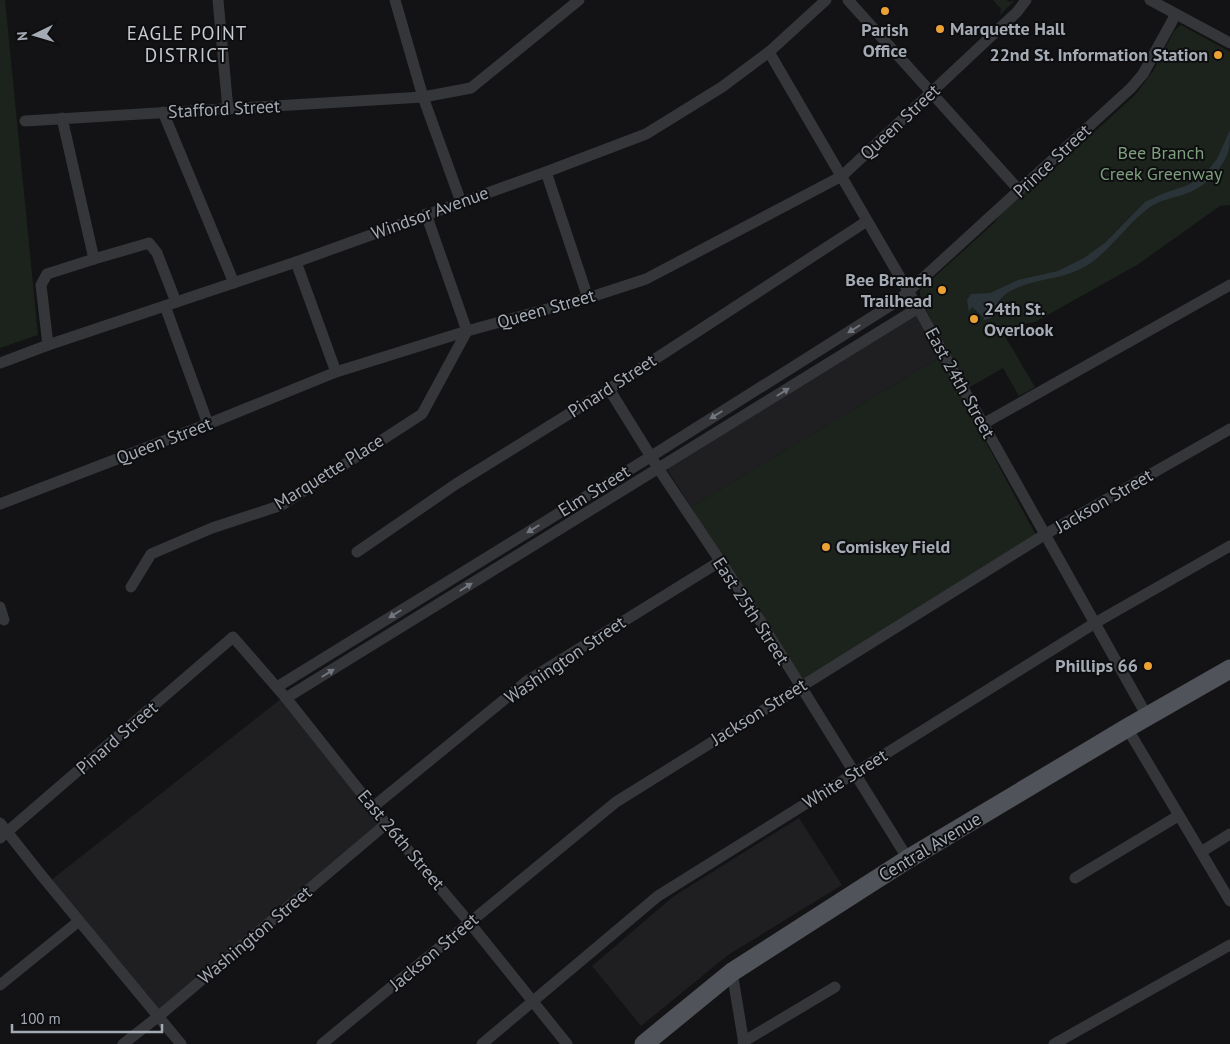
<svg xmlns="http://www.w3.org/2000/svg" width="1230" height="1044" font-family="'PT Sans',sans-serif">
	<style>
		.built { fill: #1f1f22 }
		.green { fill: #1c231c }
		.water { fill: #2a3338 }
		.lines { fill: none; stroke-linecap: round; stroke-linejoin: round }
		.minor { stroke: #34363a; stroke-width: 11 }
		.primary { stroke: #505359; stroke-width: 19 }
		.oneway { fill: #72767e }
		.poi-dot { fill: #eca134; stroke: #0e0e10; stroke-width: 2 }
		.labels { text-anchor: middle; stroke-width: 4; stroke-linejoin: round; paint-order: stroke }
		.poi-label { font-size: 18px; font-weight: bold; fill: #a5abb5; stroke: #0e0e10; text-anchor: start }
		.street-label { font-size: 18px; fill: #a5abb5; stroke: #0e0e10 }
		.park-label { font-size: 18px; fill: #7d9f7d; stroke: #0e0e10 }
		.neighbourhood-label { font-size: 19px; letter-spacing: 1px; fill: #c6cad1; stroke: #0e0e10 }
	</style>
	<rect width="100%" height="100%" fill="#131315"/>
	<g class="built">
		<path d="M916,315l24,42 -249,150 -23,-36 -1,-3z"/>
		<path d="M282,698l99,124 -228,195 -108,-132z"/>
		<path d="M799,818l43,67 -114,70 -87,71 -49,-60 82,-70z"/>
	</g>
	<g class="green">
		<path d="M0,0h5l33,335 -38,13z"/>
		<path d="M993,0h13l4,2 5,-2 -15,15 1,-6z"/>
		<path d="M1181,25l49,27v153l-10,1 -83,59 -102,57 -16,3 -16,8 32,54 -16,9 -16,-28 -35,20 -48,-89v-9l74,-67 19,-26 15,-15 17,-5 91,-83 17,-23 21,-40z"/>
		<path d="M940,357l98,182 -238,147 -109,-179z"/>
	</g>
	<path class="water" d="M1230,130c0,6 0,14 -1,19 -6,21 -24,38 -44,45 -12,4 -24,6 -35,13 -24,17 -39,44 -64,59 -20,12 -41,12 -62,19 -12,5 -24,9 -28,23h2c-4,7 -6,12 -15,12l1,-2 -12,-11 -3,5 -2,-12 4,-6 19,-1 28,-13 40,-9 26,-13 22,-16 39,-40 17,-8 26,-9 16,-10 13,-16z"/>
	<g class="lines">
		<g class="minor">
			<path d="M218,0l10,110"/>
			<path d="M395,0l28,97 38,105"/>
			<path d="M848,0l171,190"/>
			<path d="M1150,0l80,43"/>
			<path d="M769,52l149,256 229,408"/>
			<path d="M163,112l71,171"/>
			<path d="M25,121l398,-24 48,-9 108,-88"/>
			<path d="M546,172l42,126"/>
			<path d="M94,259l55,-16 8,10 19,49"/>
			<path d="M296,262l40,110"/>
			<path d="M165,306l43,118"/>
			<path d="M48,345l-7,-60 6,-11 47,-15 -32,-141"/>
			<path d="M0,363l48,-18 248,-83 250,-90 100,-38 76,-47 47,-35 57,-52"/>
			<path d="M609,389l49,79 101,151 149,240"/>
			<path d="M983,424l247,-139"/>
			<path d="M0,504l208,-80 128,-52 131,-41 121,-33 58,-19 196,-103 175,-164 9,-12"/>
			<path d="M357,552l99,-68 153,-95 258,-168"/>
			<path d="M131,587l20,-33 61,-26 70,-23 140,-91 45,-83 -41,-117"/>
			<path d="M0,607l4,13"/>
			<path d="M277,687l373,-230 249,-157 232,-212 12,-14 33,-60"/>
			<path d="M286,698l632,-390"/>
			<path d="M1127,728l103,173"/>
			<path d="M373,807l154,-126 192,-119"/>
			<path d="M0,823l42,53 139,168"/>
			<path d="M0,838l233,-201 53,61 100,126 83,98 98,122"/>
			<path d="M1201,852l29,-18"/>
			<path d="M1075,878l103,-62"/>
			<path d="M732,972l12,72"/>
			<path d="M0,985l79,-64"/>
			<path d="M743,1042l92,-55"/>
			<path d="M123,1044l36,-28 227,-192"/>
			<path d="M322,1044l294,-242 428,-267 186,-106"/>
			<path d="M482,1044l176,-148 437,-273 135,-77"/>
			<path d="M1054,1044l176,-99"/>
		</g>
		<path class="primary" d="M644,1044l88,-72 176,-113 219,-131 103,-59"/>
	</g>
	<defs><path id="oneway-solid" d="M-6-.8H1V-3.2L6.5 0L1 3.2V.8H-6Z" transform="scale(1.25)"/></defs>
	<g class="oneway">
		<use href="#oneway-solid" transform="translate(854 329) rotate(148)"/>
		<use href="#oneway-solid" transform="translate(783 392) rotate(-32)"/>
		<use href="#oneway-solid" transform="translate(716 415) rotate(148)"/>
		<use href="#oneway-solid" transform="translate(533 529) rotate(148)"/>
		<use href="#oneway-solid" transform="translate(466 587) rotate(-32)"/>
		<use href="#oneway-solid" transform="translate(395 614) rotate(148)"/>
		<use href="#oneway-solid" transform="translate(328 673) rotate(-32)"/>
	</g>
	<g class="poi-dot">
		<circle cx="885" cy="11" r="5"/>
		<circle cx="940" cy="29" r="5"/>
		<circle cx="1218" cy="55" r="5"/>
		<circle cx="942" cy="290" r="5"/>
		<circle cx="974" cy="319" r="5"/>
		<circle cx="826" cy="547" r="5"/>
		<circle cx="1148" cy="666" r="5"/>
	</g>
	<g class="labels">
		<g class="poi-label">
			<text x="950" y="35">Marquette Hall</text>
			<text x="885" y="36" text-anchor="middle">Parish<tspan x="885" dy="21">Office</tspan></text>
			<text x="1208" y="61" text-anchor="end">22nd St. Information Station</text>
			<text x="932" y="286" text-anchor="end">Bee Branch<tspan x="932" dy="21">Trailhead</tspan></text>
			<text x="984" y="315">24th St.<tspan x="984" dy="21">Overlook</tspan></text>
			<text x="836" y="553">Comiskey Field</text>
			<text x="1138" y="672" text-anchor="end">Phillips 66</text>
		</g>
		<g class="street-label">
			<text transform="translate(224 109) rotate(-3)" y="6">Stafford Street</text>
			<text transform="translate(900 122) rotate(-43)" y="6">Queen Street</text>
			<text transform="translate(1052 161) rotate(-43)" y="6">Prince Street</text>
			<text transform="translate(430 213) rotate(-20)" y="6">Windsor Avenue</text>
			<text transform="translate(546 309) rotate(-16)" y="6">Queen Street</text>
			<text transform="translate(960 383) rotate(61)" y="6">East 24th Street</text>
			<text transform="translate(612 386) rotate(-33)" y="6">Pinard Street</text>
			<text transform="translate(164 441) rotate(-21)" y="6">Queen Street</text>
			<text transform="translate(329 472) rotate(-32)" y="6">Marquette Place</text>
			<text transform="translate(594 491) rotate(-32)" y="6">Elm Street</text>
			<text transform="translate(1104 501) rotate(-30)" y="6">Jackson Street</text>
			<text transform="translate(751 611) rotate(57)" y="6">East 25th Street</text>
			<text transform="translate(565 660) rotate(-34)" y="6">Washington Street</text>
			<text transform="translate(759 712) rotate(-32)" y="6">Jackson Street</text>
			<text transform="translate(117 738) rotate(-41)" y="6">Pinard Street</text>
			<text transform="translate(845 779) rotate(-32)" y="6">White Street</text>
			<text transform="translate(401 840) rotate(50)" y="6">East 26th Street</text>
			<text transform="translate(930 847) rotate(-31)" y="6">Central Avenue</text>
			<text transform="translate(255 935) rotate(-40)" y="6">Washington Street</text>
			<text transform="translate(434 952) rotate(-40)" y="6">Jackson Street</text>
		</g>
		<g class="park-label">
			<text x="1161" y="159">Bee Branch<tspan x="1161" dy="21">Creek Greenway</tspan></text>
		</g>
		<g class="neighbourhood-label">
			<text x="187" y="40">EAGLE POINT<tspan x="187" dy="22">DISTRICT</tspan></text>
		</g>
	</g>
	<g transform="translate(35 35) rotate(265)" stroke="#0e0e10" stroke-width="4" paint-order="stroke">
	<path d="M0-4L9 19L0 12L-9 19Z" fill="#a5abb5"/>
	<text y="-8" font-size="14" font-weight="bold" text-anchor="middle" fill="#a5abb5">N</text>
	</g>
	<path d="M12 1024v8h150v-8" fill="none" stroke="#a5abb5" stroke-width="2.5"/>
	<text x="20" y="1024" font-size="15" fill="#a5abb5" stroke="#0e0e10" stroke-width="4" paint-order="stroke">100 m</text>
</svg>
